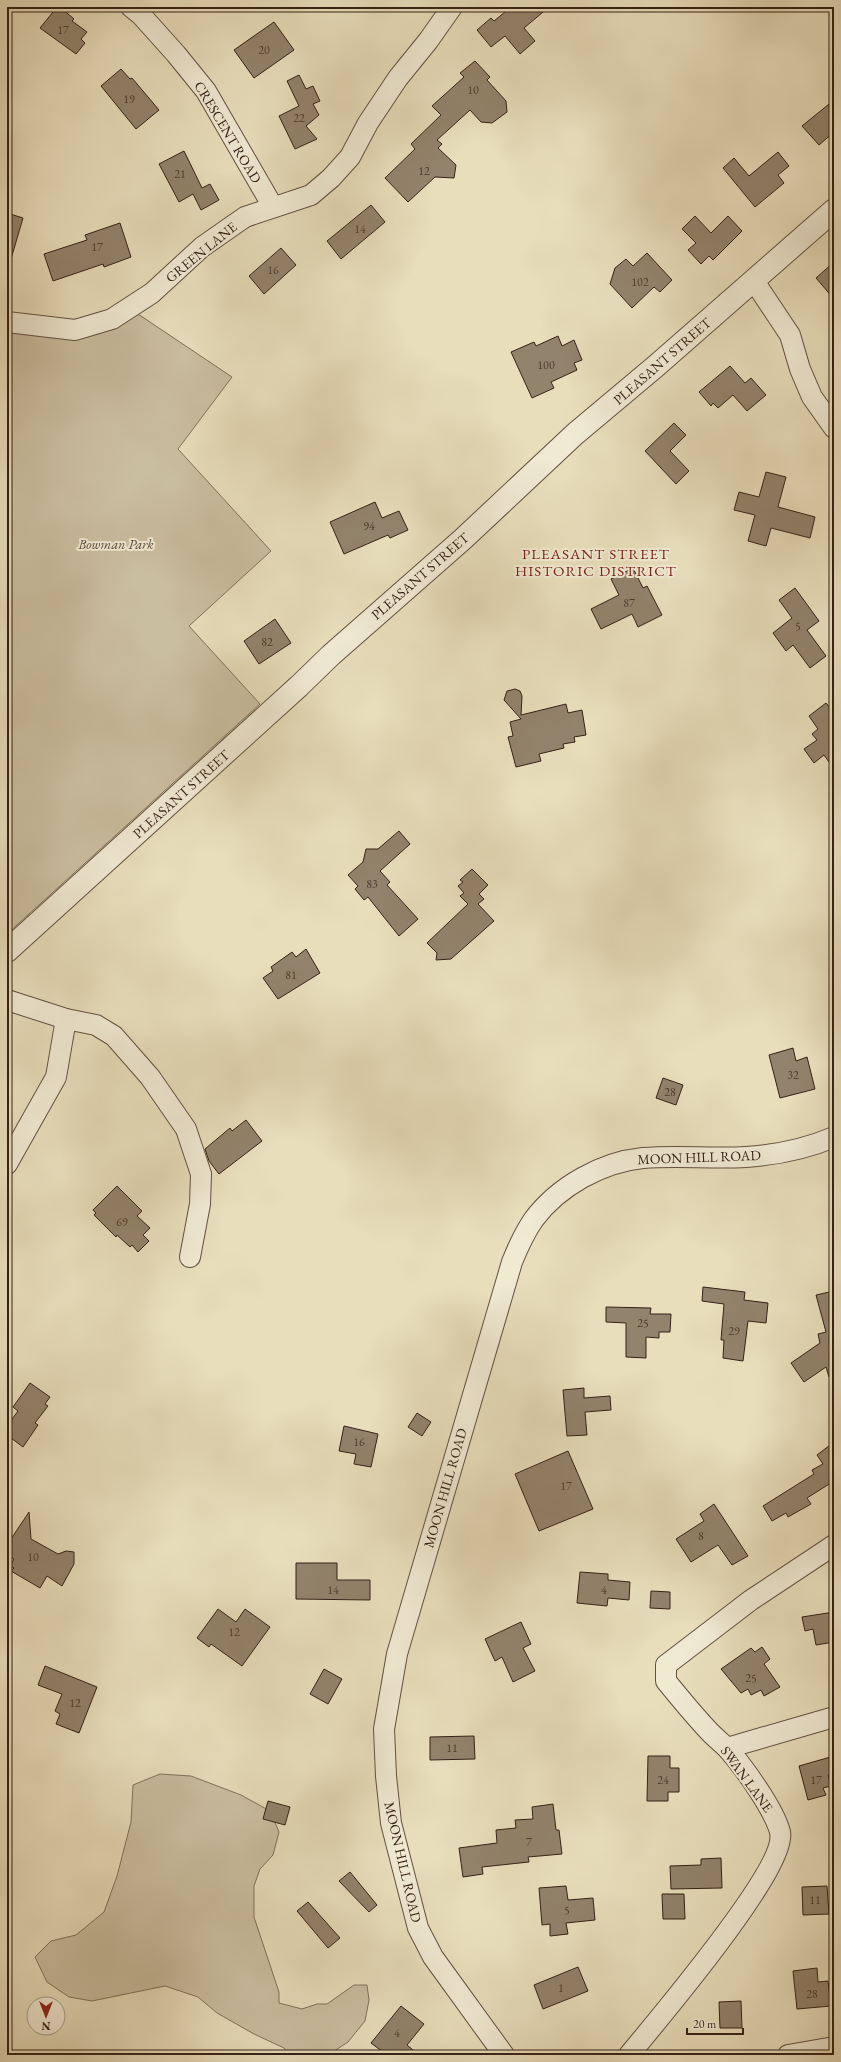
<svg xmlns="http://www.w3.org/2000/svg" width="841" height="2062" font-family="'EB Garamond',serif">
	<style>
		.green { fill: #cabea0; stroke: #80705b }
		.building { fill: #92836c; stroke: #352116 }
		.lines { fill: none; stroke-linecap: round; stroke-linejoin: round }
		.minor-casing { stroke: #625040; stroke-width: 22 }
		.tertiary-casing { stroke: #625040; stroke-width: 24 }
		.minor { stroke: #f0ead3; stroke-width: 20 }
		.tertiary { stroke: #f0ead3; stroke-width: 22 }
		.labels { text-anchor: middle; stroke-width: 4; stroke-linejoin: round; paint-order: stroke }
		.number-label { font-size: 12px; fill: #4c3a2c }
		.street-label { font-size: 14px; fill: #352116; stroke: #f0ead3 }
		.park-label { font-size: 14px; font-style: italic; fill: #5a4838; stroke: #f0ead3 }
		.neighbourhood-label { font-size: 15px; letter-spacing: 1px; fill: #7a1f14; stroke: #f0ead3 }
	</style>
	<rect width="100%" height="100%" fill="#e8debc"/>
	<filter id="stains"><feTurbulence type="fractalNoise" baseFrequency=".005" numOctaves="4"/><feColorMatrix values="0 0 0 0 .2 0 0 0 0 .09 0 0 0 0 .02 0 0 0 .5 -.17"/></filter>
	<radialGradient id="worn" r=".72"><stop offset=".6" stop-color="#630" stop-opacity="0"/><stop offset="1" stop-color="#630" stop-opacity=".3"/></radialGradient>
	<g class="green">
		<path d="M135,312l97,65 -54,72 93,102 -82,75 71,78 -253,230v-607l93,6z"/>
		<path d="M160,1774l31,2 50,19 29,16 9,21 -6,23 -13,14 -6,17v31l25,75v11l23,6 15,-5h10l27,-19h13l2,15 -4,21 -17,21 -20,13h-38l-6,-7 -30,-14 -37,-21 -19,-16 -33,-11 -73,15 -23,-4 -22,-15 -12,-25 16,-16 25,-6 28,-23 13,-36 14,-54 2,-37z"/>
	</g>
	<g class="building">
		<path d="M57,7h3l14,12 -2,2 15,11 -6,7 4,4 -9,11 -36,-26z"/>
		<path d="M511,7h38l-25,21 11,13 -15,13 -15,-18 -14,11 -14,-17 14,-12 3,3z"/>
		<path d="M274,22l20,28 -40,28 -20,-28z"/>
		<path d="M475,61l15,16 -3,3 19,21 1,11 -15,11 -11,-1 -11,-12 -33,30 5,4 -4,4 18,17 -2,13 -19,-1 -27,25 -23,-24 30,-29 -4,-5 30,-29 -9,-9 32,-29 -4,-4z"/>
		<path d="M121,69l9,10 2,-1 27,32 -23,19 -35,-43z"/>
		<path d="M299,75l7,14 7,-3 7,15 -7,3 6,11 -13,11 11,13 -22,10 -16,-33 20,-10 -12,-25z"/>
		<path d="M834,100v32l-15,13 -17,-19z"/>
		<path d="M184,151l18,37 8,-4 9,16 -18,10 -8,-16 -14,8 -20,-38z"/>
		<path d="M778,152l11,14 -11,9 6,8 -29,24 -32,-39 11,-10 15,18z"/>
		<path d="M371,205l14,17 -44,37 -14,-18z"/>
		<path d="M7,213l16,5 -12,41h-4z"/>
		<path d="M695,216l16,17 17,-17 14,15 -29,29 -4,-4 -8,8 -13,-14 8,-7 -14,-14z"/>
		<path d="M120,223l11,34 -27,10 -1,-3 -50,17 -9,-27 43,-14 -2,-5z"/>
		<path d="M281,248l15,17 -32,29 -15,-18z"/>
		<path d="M647,253l25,27 -12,12 -6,-5 -22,21 -22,-24 5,-16 11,-9 7,7z"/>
		<path d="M834,262v37l-18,-21z"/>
		<path d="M558,336l4,10 12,-6 8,20 -8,3 3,7 -26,12 3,6 -22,10 -21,-46 23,-10 2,4z"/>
		<path d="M730,366l15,17 6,-5 15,17 -19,16 -14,-16 -15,13 -5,-5 -2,3 -12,-14z"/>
		<path d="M674,423l12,12 -16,16 19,20 -13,13 -31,-33z"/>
		<path d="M766,472l20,5 -8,30 37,10 -5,21 -39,-10 -5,18 -18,-5 7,-26 -21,-5 5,-18 20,5z"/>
		<path d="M375,502l7,16 17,-7 9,19 -18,8 -2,-3 -44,19 -14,-32z"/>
		<path d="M633,568l10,20 4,-2 15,29 -24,12 -6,-13 -31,15 -10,-20 28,-14 -8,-16z"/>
		<path d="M795,588l24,33 -12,9 19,26 -16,12 -17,-23 -7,6 -13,-18 19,-15 -13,-18z"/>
		<path d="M275,619l16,24 -32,21 -15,-23z"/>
		<path d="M515,689l5,2 2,5 -1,19 45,-11 2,9 14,-3 4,25 -12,2 1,5 -12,2 1,4 -25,6 2,7 -25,6 -8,-30 5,-1 -3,-14 11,-3 -17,-19 3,-9z"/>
		<path d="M826,703l8,10v56l-10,-14 -10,8 -10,-14 13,-9 -5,-6 6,-5 -9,-13z"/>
		<path d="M399,831l11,13 -30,27 10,11 -3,3 31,34 -19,17 -31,-39 -4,3 -9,-11 3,-3 -10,-11 15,-13 3,-13h12z"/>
		<path d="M472,869l16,16 -9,9 5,5 -6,5 16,17 -43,38 -15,1 1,-7 -10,-10 41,-39 -8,-8 4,-3 -6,-7 5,-4 -3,-2z"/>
		<path d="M306,949l14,24 -42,26 -15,-21 10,-7 -2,-4 21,-15 4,5z"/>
		<path d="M793,1048l3,13 11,-4 8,32 -35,9 -11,-43z"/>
		<path d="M663,1078l20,7 -7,20 -20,-7z"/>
		<path d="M246,1120l16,21 -43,33 -10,-13 -4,-12 25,-21 2,3z"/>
		<path d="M117,1186l25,25 -5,5 13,12 -7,7 6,6 -11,11 -6,-7 -2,2 -13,-12 -1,2 -22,-22 2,-2 -3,-3z"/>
		<path d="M703,1287l42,5 -1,8 24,3 -2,20 -18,-2 -5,40 -20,-3 1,-18h-3l3,-36 -22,-3z"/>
		<path d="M834,1291v85l-5,1 -3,-10 -22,15 -13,-19 29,-20 -2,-9 8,-2 -10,-37z"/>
		<path d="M606,1307l45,1 -1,6h21l-1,18h-11v6l-13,-1v21l-20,-1v-34l-20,-1z"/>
		<path d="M30,1383l20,14 -5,7 3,2 -13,17 3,2 -15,22 -16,-12v-9l11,-15 -5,-4z"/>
		<path d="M584,1388v10l26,-2 1,14 -26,2 2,23 -20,1 -4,-46z"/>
		<path d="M417,1413l14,9 -9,14 -14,-9z"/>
		<path d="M344,1426l34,8 -7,33 -17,-3 2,-10 -17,-3z"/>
		<path d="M834,1442v39l-27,17 4,6 -23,13 -2,-4 -14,8 -9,-15 51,-32 -2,-4 11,-6 -6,-9z"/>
		<path d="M568,1451l25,58 -54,22 -24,-57z"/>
		<path d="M714,1504l34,52 -16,9 -14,-20 -27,17 -15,-23 28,-18 -4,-7z"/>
		<path d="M29,1512l2,27 27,15 8,-3 8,1v12l-12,22 -15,-10 -7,12 -29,-17 3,-3 -4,-2 4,-7 -7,-4v-10z"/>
		<path d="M296,1563h41v17h33v20l-74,-1z"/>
		<path d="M580,1572l28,2v6l22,2 -1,18 -21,-2 -1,8 -30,-3z"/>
		<path d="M651,1591l19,1v17l-20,-1z"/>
		<path d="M218,1609l18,13 9,-13 25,18 -28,39 -31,-22 -2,3 -12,-9z"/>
		<path d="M834,1612v30l-18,3 -3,-16 -8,2 -3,-14z"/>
		<path d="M521,1622l10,22 -8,4 12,23 -22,11 -11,-25 -7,4 -10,-22z"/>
		<path d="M762,1647l8,12 -6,5 16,23 -16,9 -3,-6 -10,5 -3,-6 -7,4 -20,-24 30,-21 4,4z"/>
		<path d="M45,1666l52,21 -18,46 -23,-9 4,-10 -5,-3 7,-17 -24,-9z"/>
		<path d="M324,1669l18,10 -14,25 -18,-10z"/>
		<path d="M474,1736l1,23 -45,1v-23z"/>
		<path d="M648,1756h22v12h9v24h-11v9h-21z"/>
		<path d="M834,1756v17l-6,2 3,11 -8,2 3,7 -18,5 -9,-34z"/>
		<path d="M268,1801l22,6 -5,18 -22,-6z"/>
		<path d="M553,1804l3,26h3l3,24 -34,3 1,5 -47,5 1,7 -20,3 -4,-29 38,-5 -1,-13 20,-2 -1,-8 18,-1 -1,-12z"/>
		<path d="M721,1858l1,30 -51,1 -1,-23 31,-1v-6z"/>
		<path d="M350,1872l27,33 -8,7 -30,-31z"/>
		<path d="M566,1886l2,14 25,-2 2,22 -29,3 2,11 -18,2v-12l-8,1 -3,-37z"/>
		<path d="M827,1886l2,28 -26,1 -1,-28z"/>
		<path d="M662,1894h22l1,25h-22z"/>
		<path d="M308,1902l32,36 -12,10 -31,-37z"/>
		<path d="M578,1967l10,24 -45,18 -9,-24z"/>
		<path d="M817,1968l1,14 10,-1 3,25 -34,3 -4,-38z"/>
		<path d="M741,2001l1,27h-22l-1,-26z"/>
		<path d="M401,2006l23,18 -17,21 12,10h-32l-16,-12z"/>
	</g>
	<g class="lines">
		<defs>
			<g id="minor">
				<path d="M131,7l10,8 35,39 30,37 67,116"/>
				<path d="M754,281l36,54 10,34 12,28 22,31"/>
				<path d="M7,322l68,8 37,-11 40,-26 50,-46 43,-30 66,-22 20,-17 19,-21 18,-34 30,-45 30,-37 24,-34"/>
				<path d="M7,1000l59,19 30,6 18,11 36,41 36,52 15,45 -1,30 -10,53"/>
				<path d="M7,1164l49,-87 10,-58"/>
				<path d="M727,1748l107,-31"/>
				<path d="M504,2055l-71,-98 -15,-29 -27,-105 -5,-47 -2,-47 13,-75 115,-392c6,-15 13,-30 22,-43 25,-33 68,-57 109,-61 34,-3 68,1 103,-1 29,-2 60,-8 88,-20"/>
				<path d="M629,2055c27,-33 159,-188 151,-223 -6,-23 -37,-66 -53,-84 -7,-7 -14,-12 -20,-19 -14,-15 -28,-32 -41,-48v-16l85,-65 83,-55"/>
				<path d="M788,2055l46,-8"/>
			</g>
			<path id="tertiary" d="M7,951l292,-265 32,-31 132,-116 112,-105 81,-68 178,-156"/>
		</defs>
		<use href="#minor" class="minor-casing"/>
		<use href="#tertiary" class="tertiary-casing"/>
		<use href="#minor" class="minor"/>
		<use href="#tertiary" class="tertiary"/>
	</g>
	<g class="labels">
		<g class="number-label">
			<text x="63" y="34">17</text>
			<text x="264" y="54">20</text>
			<text x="473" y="94">10</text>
			<text x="129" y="103">19</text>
			<text x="299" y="122">22</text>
			<text x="424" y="175">12</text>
			<text x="180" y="178">21</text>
			<text x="360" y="233">14</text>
			<text x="97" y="251">17</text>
			<text x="273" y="274">16</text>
			<text x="640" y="286">102</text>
			<text x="546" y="369">100</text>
			<text x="369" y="530">94</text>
			<text x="629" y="607">87</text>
			<text x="798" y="630">5</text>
			<text x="267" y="646">82</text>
			<text x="372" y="888">83</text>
			<text x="291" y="979">81</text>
			<text x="793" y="1079">32</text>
			<text x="670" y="1096">28</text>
			<text x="122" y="1226">69</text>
			<text x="643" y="1327">25</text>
			<text x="734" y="1335">29</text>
			<text x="359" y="1446">16</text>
			<text x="566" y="1490">17</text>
			<text x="701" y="1540">8</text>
			<text x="33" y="1561">10</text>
			<text x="333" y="1594">14</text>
			<text x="604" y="1594">4</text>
			<text x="234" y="1636">12</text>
			<text x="751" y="1682">25</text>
			<text x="75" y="1707">12</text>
			<text x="452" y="1752">11</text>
			<text x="663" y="1784">24</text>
			<text x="816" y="1784">17</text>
			<text x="529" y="1846">7</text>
			<text x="815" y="1904">11</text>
			<text x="567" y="1914">5</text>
			<text x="561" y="1992">1</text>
			<text x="812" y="1998">28</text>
			<text x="397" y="2037">4</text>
		</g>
		<g class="street-label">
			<text transform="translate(228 132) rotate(59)" y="5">CRESCENT ROAD</text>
			<text transform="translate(201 252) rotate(-39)" y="5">GREEN LANE</text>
			<text transform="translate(662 361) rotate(-41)" y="5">PLEASANT STREET</text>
			<text transform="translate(420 576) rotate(-41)" y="5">PLEASANT STREET</text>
			<text transform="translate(181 794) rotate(-42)" y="5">PLEASANT STREET</text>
			<text transform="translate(699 1157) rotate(-2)" y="5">MOON HILL ROAD</text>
			<text transform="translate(445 1488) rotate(-74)" y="5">MOON HILL ROAD</text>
			<text transform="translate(747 1779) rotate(54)" y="5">SWAN LANE</text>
			<text transform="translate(403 1862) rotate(77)" y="5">MOON HILL ROAD</text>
		</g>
		<g class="park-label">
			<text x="116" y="549">Bowman Park</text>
		</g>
		<g class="neighbourhood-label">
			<text x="596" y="559">PLEASANT STREET<tspan x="596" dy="17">HISTORIC DISTRICT</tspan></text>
		</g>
	</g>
	<rect width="841" height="2062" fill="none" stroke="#e8debc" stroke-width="24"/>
	<rect x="8" y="8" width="825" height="2046" fill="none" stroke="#352116" stroke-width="2"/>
	<rect x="12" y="12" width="817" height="2038" fill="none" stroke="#352116"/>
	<g transform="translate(46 2016) rotate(180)"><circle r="19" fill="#f0ead3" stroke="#a59a87"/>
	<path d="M0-3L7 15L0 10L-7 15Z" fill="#8f2418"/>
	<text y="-6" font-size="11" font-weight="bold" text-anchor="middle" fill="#352116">N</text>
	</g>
	<path d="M687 2028v6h56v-6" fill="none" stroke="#352116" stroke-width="2"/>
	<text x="693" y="2028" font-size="12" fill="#352116" stroke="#f0ead3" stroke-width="3" paint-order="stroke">20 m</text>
	<rect width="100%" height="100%" filter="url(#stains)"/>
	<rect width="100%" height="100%" fill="url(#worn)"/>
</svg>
